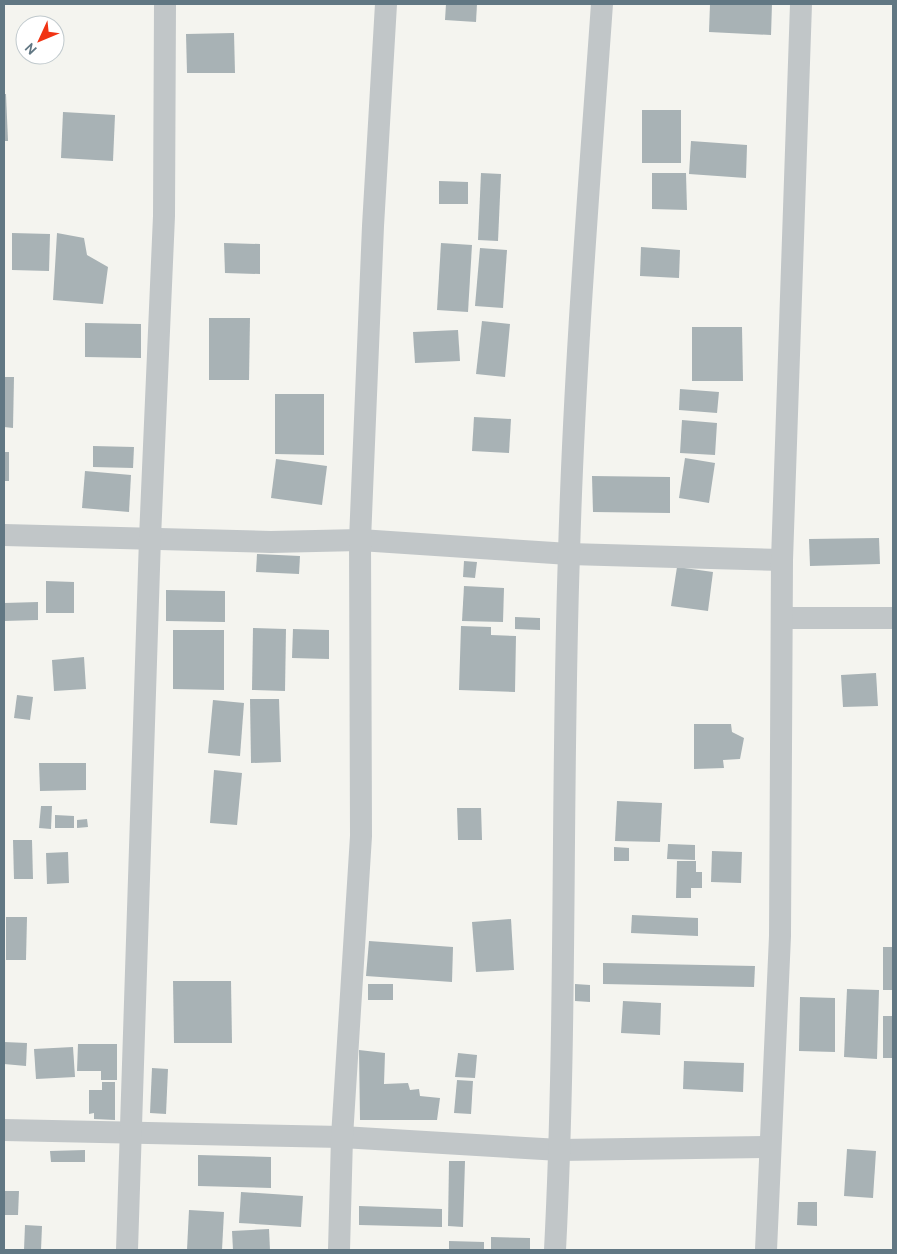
<svg xmlns="http://www.w3.org/2000/svg" width="897" height="1254" font-family="Cabin,sans-serif">
	<style>
		.building { fill: #a8b2b5 }
		.lines { fill: none; stroke-linecap: round; stroke-linejoin: round }
		.street { stroke: #c1c6c8; stroke-width: 22 }
	</style>
	<rect width="100%" height="100%" fill="#f4f4ef"/>
	<g class="building">
		<path d="M446,4h31l-1,18 -31,-2z"/>
		<path d="M710,4h62l-1,31 -62,-3z"/>
		<path d="M234,33l1,40h-48l-1,-39z"/>
		<path d="M4,94h2l2,47h-4z"/>
		<rect x="642" y="110" width="39" height="53"/>
		<path d="M63,112l52,3 -2,46 -52,-3z"/>
		<path d="M691,141l56,4 -1,33 -57,-4z"/>
		<path d="M481,173l20,1 -3,67 -20,-1z"/>
		<path d="M652,173h34l1,37 -35,-1z"/>
		<path d="M439,181l29,1v22h-29z"/>
		<path d="M12,233l38,1 -1,37 -37,-1z"/>
		<path d="M57,233l27,5 3,17 21,12 -5,37 -50,-4z"/>
		<path d="M224,243l36,1v30l-35,-1z"/>
		<path d="M441,243l31,2 -4,67 -31,-2z"/>
		<path d="M641,247l39,3 -1,28 -39,-2z"/>
		<path d="M480,248l27,2 -4,58 -28,-2z"/>
		<path d="M209,318h41l-1,62h-40z"/>
		<path d="M482,321l28,3 -5,53 -29,-3z"/>
		<path d="M85,323l56,1v34l-56,-1z"/>
		<path d="M692,327h50l1,54h-51z"/>
		<path d="M458,330l2,31 -45,2 -2,-31z"/>
		<path d="M4,377h10l-1,51 -9,-1z"/>
		<path d="M680,389l39,3 -2,21 -38,-3z"/>
		<path d="M275,394h49v61l-49,-1z"/>
		<path d="M474,417l37,2 -2,34 -37,-2z"/>
		<path d="M682,420l35,3 -2,32 -35,-2z"/>
		<path d="M93,446l41,1 -1,21 -40,-1z"/>
		<rect x="4" y="452" width="5" height="29"/>
		<path d="M685,458l30,5 -6,40 -30,-5z"/>
		<path d="M276,459l51,7 -5,39 -51,-7z"/>
		<path d="M85,471l46,4 -2,37 -47,-4z"/>
		<path d="M592,476l78,1v36l-77,-1z"/>
		<path d="M879,538l1,26 -70,2 -1,-27z"/>
		<path d="M257,554l43,2 -1,18 -43,-2z"/>
		<path d="M464,561l13,1 -2,16 -12,-1z"/>
		<path d="M677,567l36,5 -5,39 -37,-5z"/>
		<path d="M46,581l28,1v31h-28z"/>
		<path d="M464,586l40,2 -1,34 -41,-1z"/>
		<path d="M166,590l59,1v31l-59,-1z"/>
		<path d="M38,602v18l-34,1v-18z"/>
		<path d="M515,617l25,1v12l-25,-1z"/>
		<path d="M461,626l30,1v8l25,1 -1,56 -56,-2z"/>
		<path d="M253,628l33,1 -1,62 -33,-1z"/>
		<path d="M293,629l36,1v29l-37,-1z"/>
		<path d="M173,630h51v60l-51,-1z"/>
		<path d="M84,657l2,32 -32,2 -2,-31z"/>
		<path d="M876,673l2,33 -35,1 -2,-32z"/>
		<path d="M17,695l16,2 -3,23 -16,-2z"/>
		<path d="M250,699h29l2,63 -30,1z"/>
		<path d="M213,700l31,3 -4,53 -32,-3z"/>
		<path d="M694,724h37l1,8 12,6 -4,21 -17,1 1,8 -30,1z"/>
		<path d="M39,763h47v27l-46,1z"/>
		<path d="M214,770l28,3 -5,52 -27,-2z"/>
		<path d="M617,801l45,2 -2,39 -45,-1z"/>
		<path d="M41,806h11l-1,23 -12,-1z"/>
		<path d="M457,808h24l1,32h-24z"/>
		<path d="M55,815l19,1v12h-19z"/>
		<path d="M87,819l1,8 -11,1v-8z"/>
		<path d="M13,840h19l1,39h-19z"/>
		<path d="M668,844l27,1v15l-28,-1z"/>
		<path d="M614,847l15,1v13h-15z"/>
		<path d="M712,851l30,1 -1,31 -30,-1z"/>
		<path d="M68,852l1,31 -22,1 -1,-31z"/>
		<path d="M677,861h19v11h6v16h-11v10h-15z"/>
		<path d="M632,915l66,3v18l-67,-3z"/>
		<path d="M6,917h21l-1,43h-20z"/>
		<path d="M511,919l3,51 -38,2 -4,-50z"/>
		<path d="M369,941l84,6 -1,35 -86,-6z"/>
		<rect x="883" y="947" width="10" height="43"/>
		<path d="M603,963l152,3 -1,21 -151,-3z"/>
		<path d="M173,981h58l1,62h-58z"/>
		<rect x="368" y="984" width="25" height="16"/>
		<path d="M575,984l15,1v17l-15,-1z"/>
		<path d="M847,989l32,1 -2,69 -33,-2z"/>
		<path d="M800,997l35,1v54l-36,-1z"/>
		<path d="M623,1001l38,2 -1,32 -39,-2z"/>
		<rect x="883" y="1016" width="10" height="42"/>
		<path d="M4,1042l23,1 -1,23 -22,-2z"/>
		<path d="M78,1044h39v36h-16v-9h-24z"/>
		<path d="M73,1047l2,30 -39,2 -2,-30z"/>
		<path d="M359,1050l26,3 -1,31 24,-1 2,7 9,-1 1,7 20,2 -3,22h-77z"/>
		<path d="M458,1053l19,2 -2,23 -20,-1z"/>
		<path d="M684,1061l60,2 -1,29 -60,-3z"/>
		<path d="M152,1068l16,1 -2,45 -16,-1z"/>
		<path d="M457,1080l16,1 -2,33 -17,-1z"/>
		<path d="M102,1082h13v38l-21,-1v-6l-5,1v-24h13z"/>
		<path d="M847,1149l29,2 -3,47 -29,-2z"/>
		<path d="M85,1150v12h-34l-1,-11z"/>
		<path d="M198,1155l73,2v31l-73,-2z"/>
		<path d="M449,1161h16l-2,66 -15,-1z"/>
		<path d="M4,1191h15l-1,24h-14z"/>
		<path d="M241,1192l62,4 -2,31 -62,-4z"/>
		<path d="M798,1202h19v24l-20,-1z"/>
		<path d="M359,1206l83,3v18l-83,-2z"/>
		<path d="M189,1210l35,2 -2,38h-35z"/>
		<path d="M25,1225l17,1 -1,24h-17z"/>
		<path d="M269,1229l1,21h-37l-1,-19z"/>
		<path d="M491,1237l39,1v12h-39z"/>
		<path d="M449,1241l35,1v8h-35z"/>
	</g>
	<g class="lines">
		<g class="street">
			<path d="M4,535l267,7 89,-2 209,14 213,6"/>
			<path d="M782,618h111"/>
			<path d="M4,1130l338,7 218,13 210,-3"/>
			<path d="M127,1250l23,-712 14,-322 1,-212"/>
			<path d="M339,1250l3,-113 19,-301 -1,-296 13,-314 13,-222"/>
			<path d="M555,1250c12,-231 6,-464 14,-696 5,-183 20,-367 33,-550"/>
			<path d="M766,1250l14,-314 2,-376 19,-556"/>
		</g>
	</g>
	<rect width="897" height="1254" fill="none" stroke="#617783" stroke-width="10"/>
	<g transform="translate(40 40) rotate(226)"><circle r="24" fill="#ffffff" stroke="#c0c9cd"/>
	<path d="M0-4L9 19L0 12L-9 19Z" fill="#f13313"/>
	<text y="-8" font-size="14" font-weight="bold" text-anchor="middle" fill="#617783">N</text>
	</g>
</svg>
